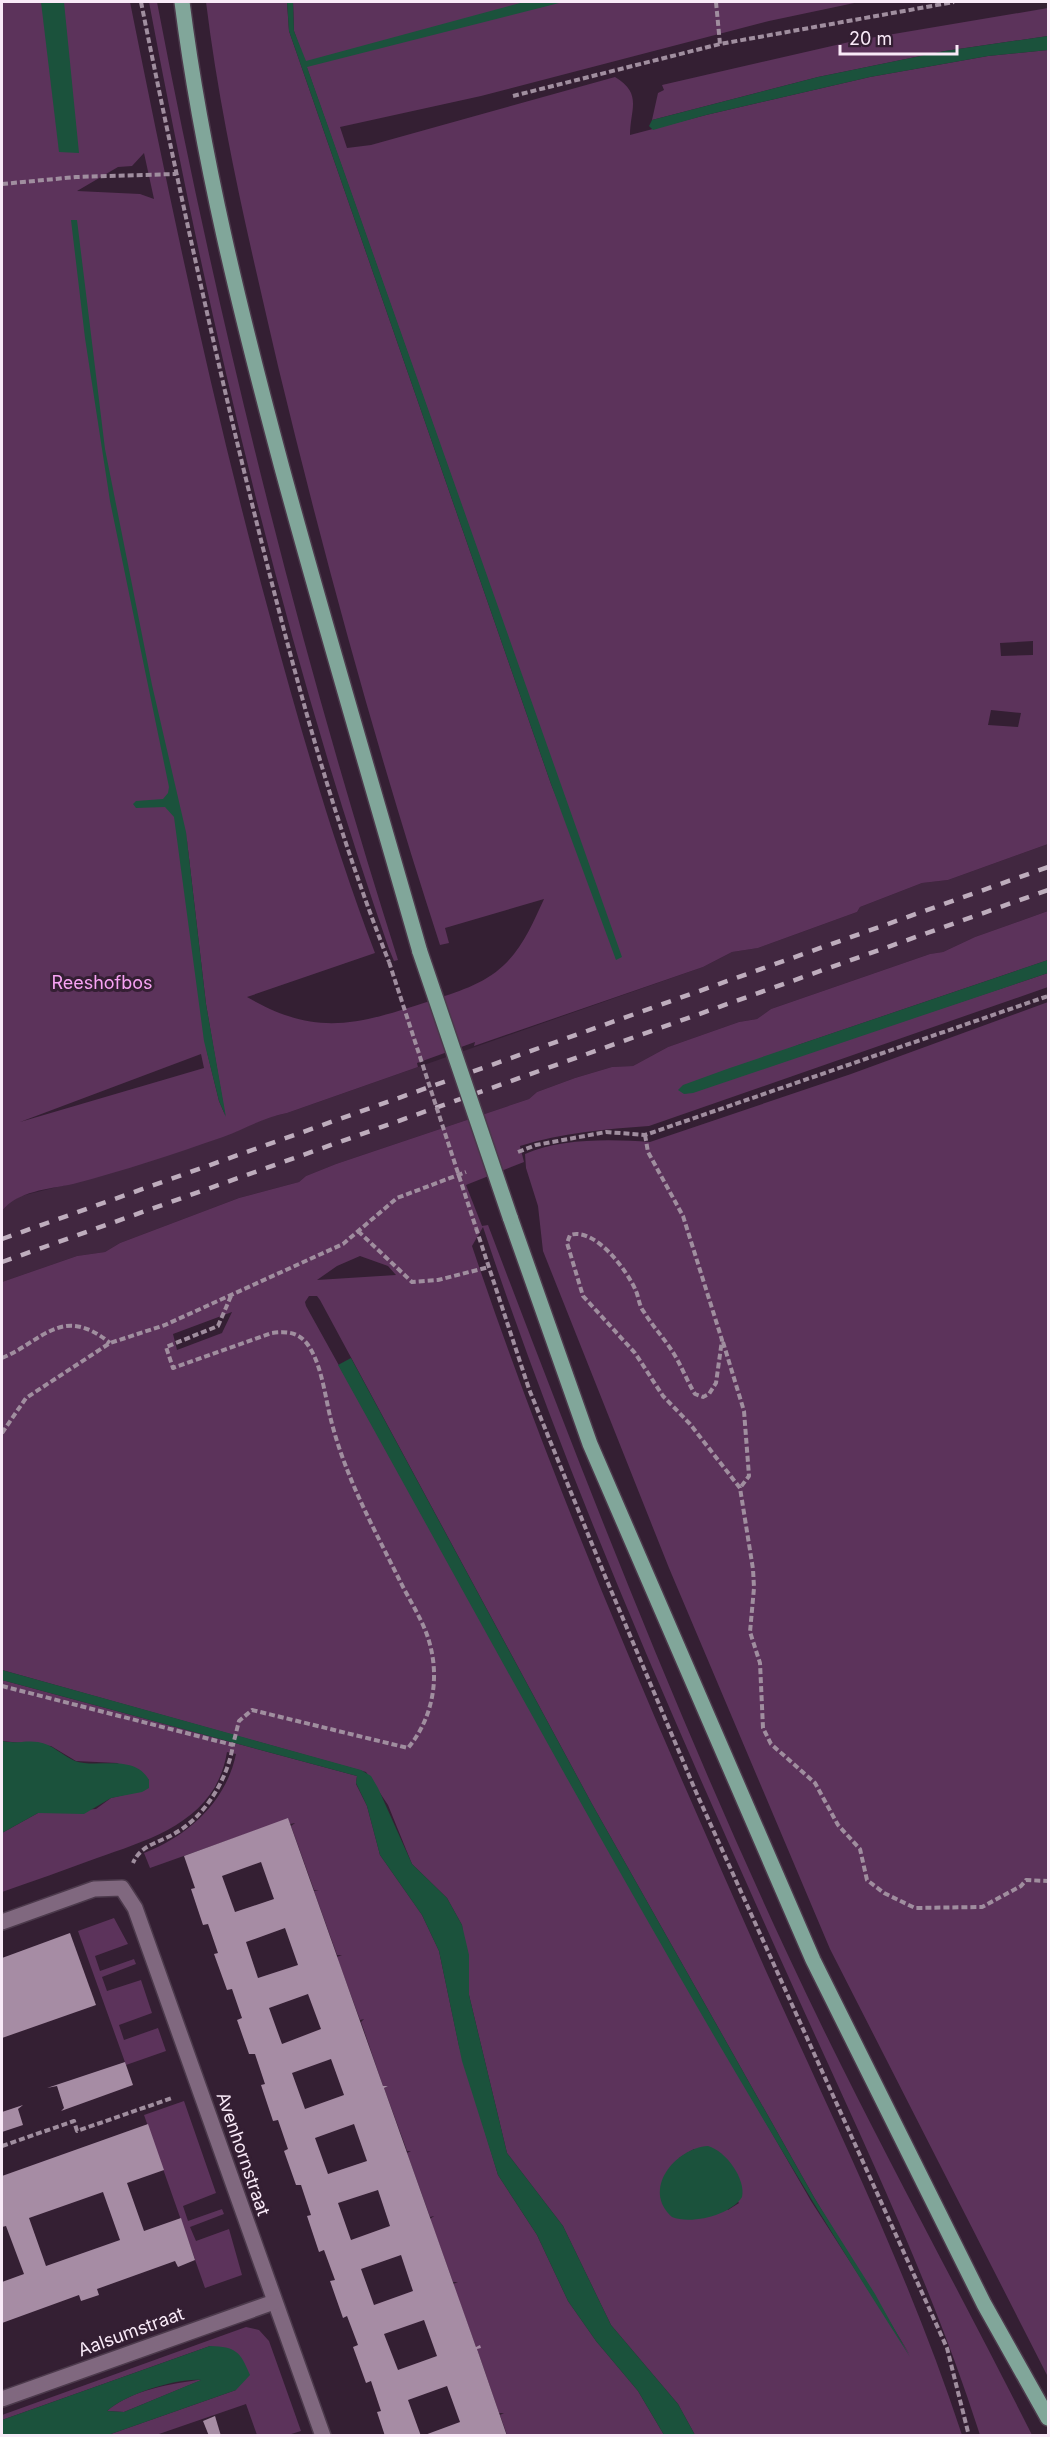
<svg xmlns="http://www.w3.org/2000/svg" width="1050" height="2437" font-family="Inter,sans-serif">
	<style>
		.built { fill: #412740 }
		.green { fill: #5c335b; fill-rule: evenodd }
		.water { fill: #1b523c; fill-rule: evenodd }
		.building { fill: #a68ca4; fill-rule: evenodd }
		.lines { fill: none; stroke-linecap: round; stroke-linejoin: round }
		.minor-casing { stroke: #4c3a4c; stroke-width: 18 }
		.major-casing { stroke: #4c3a4c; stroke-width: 18 }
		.path { stroke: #a08e9f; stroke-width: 4; stroke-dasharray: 6 3; stroke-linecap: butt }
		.minor { stroke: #80687f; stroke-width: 15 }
		.major { stroke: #81a69a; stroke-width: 15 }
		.rail { stroke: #beadbd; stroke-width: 4.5; stroke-dasharray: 10 10; stroke-linecap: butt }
		.major-bridge-casing { stroke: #4c3a4c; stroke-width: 18; stroke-linecap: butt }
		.path-bridge { stroke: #a08e9f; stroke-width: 4; stroke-dasharray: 6 3; stroke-linecap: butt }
		.major-bridge { stroke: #81a69a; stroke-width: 15 }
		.labels { text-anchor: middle; stroke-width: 6; stroke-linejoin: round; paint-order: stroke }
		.park-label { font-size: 18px; fill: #f8a3f4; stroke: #341f33 }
		.street-label { font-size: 18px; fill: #f9eaf8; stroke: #341f33 }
	</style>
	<rect width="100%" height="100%" fill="#341f33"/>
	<path class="built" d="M1048,844v67l-73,26 -32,15 -13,2 -159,55 -14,10 -18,3 -71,25 -35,19 -21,1 -37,11 -38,14 -8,7 -193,65 -30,12 -7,6 -60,16 -119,45 -15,9 -28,4 -75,26v-71l7,-9 12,-6 56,-14 160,-51 29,-13 21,-5 416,-146 29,-15 26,-4 99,-36 3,-5 62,-24 26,-3z"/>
	<g class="green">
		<path d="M2,2h128c41,205 84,409 139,611 31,115 64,229 106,340l-128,44c70,41 112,27 183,4 26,-9 53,-16 74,-36 19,-18 29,-42 40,-66l-99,29 4,15 -9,2c-62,-191 -115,-384 -162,-579 -28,-121 -57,-242 -72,-364h81l2,29 262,753 70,173 -327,-926 -1,-29h566l-90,19 -288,75 -141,31 7,21 24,-3 244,-68c28,17 15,32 15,58l76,-20 164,-38 118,-21 60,-6v794l-100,36 -26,3 -62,24 -3,5 -99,36 -26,4 -29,15 -229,79 1,-4 -58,21 1,4 -131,46c-23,4 -42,16 -64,24 -49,17 -100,34 -150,47 -24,5 -56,7 -71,27zM144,153l10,46 -14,-5 -63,-3 41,-24 14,-1zM1033,641v14l-32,1 -1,-13zM991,710l30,3 -3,14 -30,-2zM186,832l20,172 19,111 -6,-14 -12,-49zM201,1054l3,14 -184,54z"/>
		<path d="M149,2h8c62,324 141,643 241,958l-4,1 -5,-12c-107,-308 -180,-628 -240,-947z"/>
		<path d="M1048,8v28l-103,15 -127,26 -166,43 6,-27 6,-3 -2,-5 196,-45z"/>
		<path d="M1048,911v49l-250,85 -114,49 364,-121v14l-399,139c-43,3 -88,7 -129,20l4,16 -58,23 16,41 6,-1c93,245 188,490 299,728 76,164 164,321 245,482h-52c-51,-160 -126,-312 -195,-466 -109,-243 -218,-488 -302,-742l-11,19c83,248 188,486 294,725 69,153 144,305 196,464h-267l-17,-31 -67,-79 -48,-99 -56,-73 -38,-158 -7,-70 -15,-27 -35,-34 -24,-59 -22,-33 -364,-102v-388l75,-26 28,-4 15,-9 119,-45 60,-16 7,-6 30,-12 193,-65 8,-7 38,-14 37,-11 21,-1 35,-19 71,-25 18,-3 14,-10 159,-55 13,-2 32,-15zM360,1256l28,10 8,9 -79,5 20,-14zM309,1296h8l3,4 272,504 223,395 95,156 -99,-154 -226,-392 -279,-503 -1,-4zM232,1312l-10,21 -45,17 -4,-16zM694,2149l45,54 -11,7 -49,-52z"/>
		<path d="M1048,1002v1375l-218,-428 -161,-381 -126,-317 -5,-45 -12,-38 -1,-14c34,-16 88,-15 125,-12l201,-68z"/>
		<path d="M2,1680l355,96 -1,8 11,22 13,49 42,60 17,36 20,95 39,129 39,60 31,66 28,40 42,50 26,44h-157l-7,-20 4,-2h-5l-22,-64 3,-3 -4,1 -23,-63 5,-2h-5l-23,-63 4,-3 -4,1 -23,-64 4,-2h-4l-23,-63 4,-2h-5l-22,-64 3,-3 -4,1 -23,-63 5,-2h-5l-23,-64 5,-1h-5l-23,-64 4,-3 -5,1 -2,-5 -138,49 -6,-15c44,-17 82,-51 92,-99l-9,-2c-11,69 -76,87 -130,106 -32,12 -64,23 -95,34v-59l36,-20 58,-4 15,-11 34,-8 4,-10 -32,-17 -41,-2 -25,-15 -49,-5z"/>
		<path d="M114,1918l14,26 -33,12 5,15 34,-12 2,5 -34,13 5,14 34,-11 11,33 -33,12 5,15 34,-12 8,23 -40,14 -48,-134z"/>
		<path d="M184,2101l32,92 -33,13 5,15 34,-12 2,5 -34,13 6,14 33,-12 13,46 -37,13 -61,-173z"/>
		<path d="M246,2327l13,3 10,11 32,90 -13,4h-31l-11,-31 -90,31h-48l128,-45 -26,-44 -208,74v-5z"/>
		<path d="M204,2379l-80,33 -17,-1c26,-22 64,-27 97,-32z"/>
	</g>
	<g class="water">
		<path d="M41,2h23l15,151 -20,-1z"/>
		<path d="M287,2h6l1,29 12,30 218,-59h39l-256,65 315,890 -6,3 -65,-176 -262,-753z"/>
		<path d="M1048,36v14l-60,6 -118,21 -164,38 -53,15 -4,-4 3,-6 166,-43 127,-26z"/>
		<path d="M71,220h6l28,229 47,236 34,147 20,172 20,113 -7,-16 -15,-60 -30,-224 -9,-10 -29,1 -3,-4 3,-3 27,-2 5,-6 1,-6 -59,-286 -25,-163z"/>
		<path d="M1048,960v13l-355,120 -9,1 -6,-4 5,-5 44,-16z"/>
		<path d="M351,1358l241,446 223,395 60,95 35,63c-206,-321 -387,-659 -572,-992z"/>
		<path d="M2,1670l359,100 10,6 7,12 34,76 35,34 15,27 7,30v40l38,158 56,73 48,99 67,79 17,31h-31l-26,-44 -42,-50 -28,-40 -31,-66 -39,-60 -36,-114 -23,-110 -17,-36 -42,-60 -13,-49 -11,-23 1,-7 -355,-96z"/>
		<path d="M2,1741c13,3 24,-1 36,1 14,2 25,14 37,19 21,8 59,-8 74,19v8l-7,4 -31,6 -27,16 -46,-1 -36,20z"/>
		<path d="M708,2146c18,5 38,33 34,51 -11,18 -51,28 -70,20 -31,-27 3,-69 36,-71z"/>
		<path d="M210,2346c26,1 30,5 40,29l-14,15 -128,45h-106v-15zM201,2380l-77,32 -17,-1c19,-17 70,-33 94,-31z"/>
	</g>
	<g class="building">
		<path d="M288,1818l95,268h5l-4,2 92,259 4,-2 1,3 -4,1 30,87h-85l38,-14 -13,-36 -39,14 13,36h-36l-8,-24 4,-1 -10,-30 -5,2 -13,-36 5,-2 -11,-29 -4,2 -13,-37 5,-1 -11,-30 -5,2 -12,-36 4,-1 -10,-30h-5l-12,-34 4,-2 -10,-29 -5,1 -12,-36 4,-1 -10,-30h-6l-12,-34 5,-2 -10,-29 -5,1 -13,-36 4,-1 -10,-29 -5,1 -12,-36 4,-1 -11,-32zM261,1862l13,37 -39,13 -13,-36zM285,1928l13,37 -40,13 -12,-36zM308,1994l13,35 -39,15 -13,-36zM331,2059l13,36 -39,14 -13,-36zM354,2124l13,37 -39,13 -13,-36zM378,2190l12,36 -39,14 -13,-37zM401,2255l12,36 -39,14 -13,-36zM424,2320l13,36 -39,14 -14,-36z"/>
		<path d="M70,1933l26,72 -94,33v-80z"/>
		<path d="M125,2062l8,23 -72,26 3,-3 -7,-22 -10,2z"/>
		<path d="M23,2105l-5,4 5,16 -21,7v-20z"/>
		<path d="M148,2124l16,46 -37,13 17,48 37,-13 14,42 -17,7 -3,-6 -78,28 2,6 -18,6 -2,-6 -77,28v-41l22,-8 -18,-48 -4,1v-51zM103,2192l17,48 -74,26 -17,-48z"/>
		<path d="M215,2416l6,20h-12l-6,-15z"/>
	</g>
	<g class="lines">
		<defs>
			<g id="minor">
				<path d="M2,1922l92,-33 28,-1 13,20 188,528"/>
				<path d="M2,2399l272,-97"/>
			</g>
			<g id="major">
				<path d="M182,2c20,157 59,313 100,466 44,162 92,323 138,484"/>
				<path d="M510,1217l80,227 223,516 171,344 64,114"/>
			</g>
		</defs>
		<use href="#minor" class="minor-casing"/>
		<use href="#major" class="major-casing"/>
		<g class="path">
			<path d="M141,2c37,184 77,367 123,550 35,139 72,277 125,410"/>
			<path d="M716,2l4,42"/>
			<path d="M513,96l207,-52 234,-42"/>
			<path d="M2,184l74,-7 100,-3"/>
			<path d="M645,1135l3,17 35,64 39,124 -6,43 -7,11 -6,3 -8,-3c-8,-13 -13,-27 -21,-40 -9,-15 -21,-27 -30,-42 -5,-6 -5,-14 -8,-21 -9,-21 -41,-64 -66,-56l-3,8 16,53 52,57 28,43 27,28 50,64 13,81 1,19 -4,44 10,31 3,65 8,16 44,39 23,42 22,24 7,31 17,13 31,15 67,-1 39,-21 5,-6 22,1"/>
			<path d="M518,1152l18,-7 70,-13 39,3 403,-139"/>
			<path d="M476,1228l53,161 76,187 91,216 251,556 22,88"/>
			<path d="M358,1231l54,51 26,-2 51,-13"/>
			<path d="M231,1296l-13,30 -52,21 7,21 99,-35c15,-2 27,-1 36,12 14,20 17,52 23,75 14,56 42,107 68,159 9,19 24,41 30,62 11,37 4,77 -21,107l-156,-38 -13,11 -6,24"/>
			<path d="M723,1342l21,69 5,65 -9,12"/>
			<path d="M2,1358c41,-17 60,-54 108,-15"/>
			<path d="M2,1433l24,-35 84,-55 55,-18 178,-81 54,-46 69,-26"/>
			<path d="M2,1686l231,59c-5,33 -27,70 -56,87 -17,11 -36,12 -44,31"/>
			<path d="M2,2146l72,-25 3,10 95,-33"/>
		</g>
		<use href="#minor" class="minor"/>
		<use href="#major" class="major"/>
		<g class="rail">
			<path d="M2,1239l1046,-372"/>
			<path d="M2,1262l1046,-372"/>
		</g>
		<defs>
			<path id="major-bridge" d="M420,952l90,265"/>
		</defs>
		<use href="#major-bridge" class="major-bridge-casing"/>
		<path class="path-bridge" d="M389,962l87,266"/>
		<use href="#major-bridge" class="major-bridge"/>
	</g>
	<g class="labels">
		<g class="park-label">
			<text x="102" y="989">Reeshofbos</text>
		</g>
		<g class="street-label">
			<text transform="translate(243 2154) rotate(71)" y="6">Avenhornstraat</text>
			<text transform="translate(131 2332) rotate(-20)" y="6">Aalsumstraat</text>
		</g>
	</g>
	<rect width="1050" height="2437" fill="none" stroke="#f9eaf8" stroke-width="6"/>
	<path d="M840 45v9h117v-9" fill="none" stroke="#f9eaf8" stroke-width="3"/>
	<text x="849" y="45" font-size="18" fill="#f9eaf8" stroke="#341f33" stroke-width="4.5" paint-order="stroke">20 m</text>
</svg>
